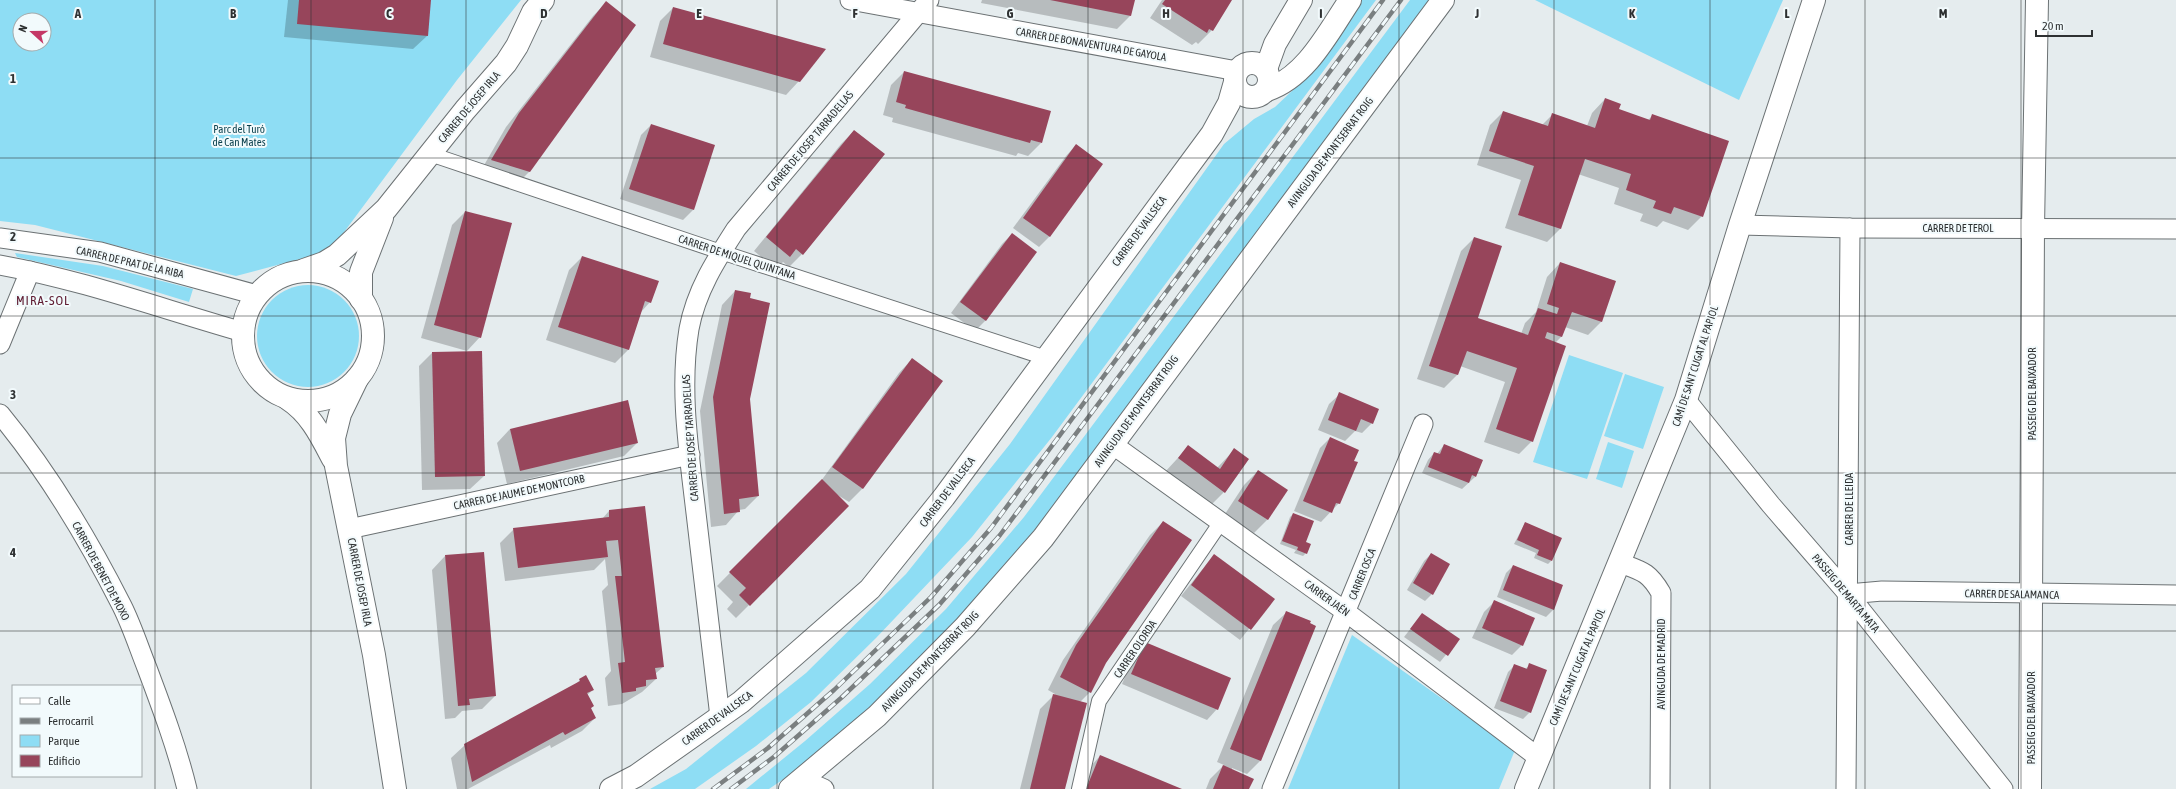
<svg xmlns="http://www.w3.org/2000/svg" width="2176" height="789" font-family="'Asap Condensed',sans-serif">
	<style>
		.green { fill: #8eddf4; fill-rule: evenodd }
		.shadow { fill: #0003 }
		.building { fill: #97455b }
		.lines { fill: none; stroke-linecap: round; stroke-linejoin: round }
		.pedestrian-casing { stroke: #6c7274; stroke-width: 16 }
		.minor-casing { stroke: #6c7274; stroke-width: 21 }
		.tertiary-casing { stroke: #6c7274; stroke-width: 24 }
		.pedestrian { stroke: #fff; stroke-width: 14 }
		.minor { stroke: #fff; stroke-width: 19 }
		.tertiary { stroke: #fff; stroke-width: 22 }
		.rail-casing { stroke: #7a7f80; stroke-width: 4.5 }
		.rail { stroke: #f2fafc; stroke-width: 3; stroke-dasharray: 9; stroke-linecap: butt }
		.grid { fill: none; stroke: #2e3132; stroke-width: 1; stroke-opacity: 0.55 }
		.labels { text-anchor: middle; stroke-width: 4; stroke-linejoin: round; paint-order: stroke }
		.street-label { font-size: 11px; fill: #2e3132; stroke: #f2fafc }
		.park-label { font-size: 11px; fill: #093f4c; stroke: #f2fafc }
		.quarter-label { font-size: 13px; letter-spacing: 1px; fill: #5f1b31; stroke: #f2fafc }
		.grid-label { font-size: 13px; text-anchor: middle; font-weight: bold; fill: #2e3132; stroke: #f2fafc; stroke-width: 4; stroke-linejoin: round; paint-order: stroke }
	</style>
	<rect width="100%" height="100%" fill="#e5ecee"/>
	<g class="green">
		<path d="M0,0h521l-64,80 -127,171 -94,25 -201,-51 -35,-4zM20,20h24v24h-24z"/>
		<path d="M1362,0h14l-324,437 -80,100 -96,101 -65,64 -55,44 -61,43h-45l36,-20 120,-96 100,-99 104,-130 214,-300 30,-25 21,-12 37,-35z"/>
		<path d="M1410,0h22l-174,235 -246,326 -114,124 -85,74 -44,30h-23l59,-48 65,-57 76,-75 78,-92z"/>
		<path d="M1535,0h248l-44,100z"/>
		<path d="M15,253l88,13 90,23 -4,13 -68,-21 -104,-24z"/>
		<circle cx="308" cy="336" r="51"/>
		<path d="M1569,355l54,18 -36,106 -54,-17z"/>
		<path d="M1625,374l39,13 -21,62 -39,-13z"/>
		<path d="M1608,442l26,9 -12,37 -26,-9z"/>
		<path d="M1352,635l163,115 -16,39h-211z"/>
	</g>
	<g class="shadow">
		<path d="M288,0h142l-3,36 -14,13 -129,-12z"/>
		<path d="M982,0h152l-4,16 -13,13 -136,-26z"/>
		<path d="M1162,0h69l-19,30 -14,14 -2,-2 -4,3 -42,-27z"/>
		<path d="M606,3l-77,169 -13,13 -37,-11 27,-47 87,-111z"/>
		<path d="M673,8l126,73 -13,14 -136,-38 10,-36z"/>
		<path d="M904,72l137,71 -13,13 -10,-3 -2,3 -124,-34 1,-4 -10,-3 8,-30z"/>
		<path d="M1605,99l13,11 30,10 5,-5 49,101 -14,14 -25,-9 -6,6 -17,-6 3,-7 -29,-10 5,-16 -41,-14 -18,55 -13,13 -42,-14 16,-48 -44,-15 13,-40 13,-13 39,13 10,-10 35,11 5,-13z"/>
		<path d="M651,125l42,85 -10,10 -63,-21 21,-64z"/>
		<path d="M854,131l-52,123 -13,13 -6,-5 -7,7 -22,-18 87,-107z"/>
		<path d="M1076,145l25,19 -52,73 -10,10 -26,-19 53,-72z"/>
		<path d="M465,212l15,125 -13,14 -46,-13 31,-113z"/>
		<path d="M1012,234l-26,86 -11,11 -24,-18 51,-69z"/>
		<path d="M1474,238l3,81 44,15 4,-11 11,-11 11,-35 13,-14 55,18 -14,41 -13,13 -23,-8 -4,10 -6,6 -23,98 -13,13 -35,-12 21,-60 -45,-16 -3,9 -13,13 -27,-9 44,-128z"/>
		<path d="M582,257l68,45 -9,10 -13,38 -13,13 -69,-23 23,-70z"/>
		<path d="M735,291l14,108 9,97 -13,13 -6,1 -13,15 -15,2 -11,-116 22,-106z"/>
		<path d="M432,353l52,123 -14,13 -48,1 -3,-124z"/>
		<path d="M912,359l29,22 -79,108 -13,13 -13,-8 12,12 -112,112 -9,-9 6,-7 -16,-16 104,-105 78,-108z"/>
		<path d="M1340,394l32,29 -10,10 -7,-2 -10,10 -27,-11 11,-26z"/>
		<path d="M510,429l127,14 -13,13 -117,28 -10,-41z"/>
		<path d="M1330,438l9,65 -18,19 -27,-11 26,-63z"/>
		<path d="M1444,445l31,32 -13,12 -40,-16 6,-13 6,-7 3,1z"/>
		<path d="M1188,447l29,21 17,-18 -10,42 -13,13 -46,-33z"/>
		<path d="M1258,471l28,19 -19,30 -13,13 -29,-19 19,-29z"/>
		<path d="M609,511l54,156 -8,7 1,5 -14,13 -20,12 -14,2 -3,-28 6,-7 -9,-80 6,-6 -3,-26 -11,11 -89,11 -5,-38 14,-14 88,-10z"/>
		<path d="M1293,514l13,39 -3,3 -9,-3 2,-3 -16,-6 10,-27z"/>
		<path d="M1163,522l-57,140 -16,30 -10,10 -16,87h-44l20,-80 15,-15 -7,-4 15,-30 87,-125z"/>
		<path d="M1525,523l26,38 -3,3 -14,-6 2,-5 -22,-9z"/>
		<path d="M1431,554l1,40 -7,7 -18,-11 17,-29z"/>
		<path d="M1214,555l59,44 -33,41 -59,-44z"/>
		<path d="M445,556l50,140 -13,13 -20,2 -7,7 -10,1 -13,-149z"/>
		<path d="M1513,566l49,20 -9,24 -7,7 -49,-20 9,-24z"/>
		<path d="M1494,602l28,43 -10,10 -40,-17 12,-26z"/>
		<path d="M1287,612l28,14 -55,135 -13,13 -15,-6v2l16,19h-42l4,-10 14,-14 -7,-3 56,-137z"/>
		<path d="M1422,614l36,26 -18,22 -36,-25z"/>
		<path d="M1145,643l72,66 -10,11 -85,-36 13,-31z"/>
		<path d="M1515,665l10,4 5,-4v47l-7,7 -29,-11 14,-36z"/>
		<path d="M580,680l13,10 -6,5 6,11 -3,3 5,9 -13,13 -31,17 -1,-3 -82,44h-11l-6,-31 14,-13 109,-59z"/>
		<path d="M1100,756l79,33h-98l9,-22z"/>
	</g>
	<g class="building">
		<path d="M299,0h132l-3,36 -131,-12z"/>
		<path d="M1050,0h85l-4,16z"/>
		<path d="M1165,0h67l-19,31 -4,-2 -2,4 -45,-29z"/>
		<path d="M606,1l30,24 -106,147 -39,-12 28,-47z"/>
		<path d="M673,7l153,42 -26,33 -137,-38z"/>
		<path d="M904,71l147,40 -9,32 -11,-3 -1,3 -125,-35 1,-3 -10,-3z"/>
		<path d="M1605,98l16,6 -2,5 31,11 2,-6 77,27 -26,76 -29,-10 -3,7 -18,-6 3,-7 -30,-11 5,-16 -46,-15 -24,70 -43,-14 16,-49 -45,-15 14,-40 45,15 4,-13 43,15z"/>
		<path d="M651,124l64,21 -21,65 -65,-21z"/>
		<path d="M854,130l31,24 -82,101 -7,-6 -6,8 -24,-20z"/>
		<path d="M1076,144l27,20 -53,73 -27,-19z"/>
		<path d="M465,211l47,12 -31,115 -47,-13z"/>
		<path d="M1012,233l25,19 -51,69 -26,-19z"/>
		<path d="M1474,237l28,9 -24,72 50,17 10,-27 19,6 2,-6 -12,-4 13,-42 56,19 -14,41 -30,-10 -10,25 -15,-5 -2,6 21,8 -33,96 -37,-13 21,-61 -50,-17 -9,24 -29,-9z"/>
		<path d="M582,256l77,25 -8,22 -6,-2 -16,49 -71,-23z"/>
		<path d="M735,290l16,3 -1,5 20,5 -20,96 9,97 -20,3 1,13 -16,2 -11,-117z"/>
		<path d="M482,351l3,125 -50,1 -3,-125z"/>
		<path d="M912,358l31,23 -80,108 -31,-22z"/>
		<path d="M1339,392l40,17 -6,15 -12,-5 -5,12 -28,-11z"/>
		<path d="M628,400l10,43 -118,28 -10,-42z"/>
		<path d="M1330,437l29,13 -5,11 4,1 -18,42 -4,-1 -4,10 -29,-12z"/>
		<path d="M1444,444l39,16 -7,17 -4,-2 -3,8 -41,-16 6,-15 6,2z"/>
		<path d="M1188,445l32,24 14,-21 15,11 -24,34 -47,-35z"/>
		<path d="M1258,470l30,20 -20,30 -30,-19z"/>
		<path d="M822,479l27,27 -99,100 -11,-11 7,-7 -17,-16z"/>
		<path d="M645,506l19,161 -9,1 2,11 -11,1v6l-10,2v3l-14,2 -4,-30 7,-1 -10,-86h7l-4,-36 -12,1 2,16 -90,11 -5,-40 96,-11v-7z"/>
		<path d="M1293,513l21,8 -8,21 5,2 -4,10 -10,-4 1,-3 -16,-6z"/>
		<path d="M1163,521l29,19 -86,123 -15,30 -31,-16 16,-32z"/>
		<path d="M1525,522l37,16 -10,23 -15,-6 2,-5 -22,-10z"/>
		<path d="M484,552l12,144 -27,3 1,6 -12,1 -13,-151z"/>
		<path d="M1431,553l19,11 -17,31 -20,-12z"/>
		<path d="M1214,554l61,45 -24,31 -60,-45z"/>
		<path d="M1513,565l50,20 -9,25 -51,-20z"/>
		<path d="M1494,600l41,18 -12,28 -41,-18z"/>
		<path d="M1286,611l25,10 -1,2 6,3 -55,135 -31,-12z"/>
		<path d="M1422,613l38,26 -12,17 -38,-27z"/>
		<path d="M1145,642l86,36 -13,32 -87,-36z"/>
		<path d="M1529,663l18,7 -16,43 -31,-12 14,-37 13,5z"/>
		<path d="M586,675l8,15 -7,3 7,13 -3,2 5,10 -31,17 -2,-3 -91,50 -8,-38 116,-63 -1,-2z"/>
		<path d="M1053,694l34,9 -22,86h-35z"/>
		<path d="M1100,755l82,34h-96z"/>
		<path d="M1223,765l31,14 -5,10h-36z"/>
	</g>
	<g class="lines">
		<defs>
			<g id="pedestrian">
				<path d="M430,154l291,98 325,106"/>
				<path d="M1079,789l20,-88 122,-179"/>
			</g>
			<g id="minor">
				<path d="M850,0l387,71"/>
				<path d="M1740,225l110,3 326,1"/>
				<path d="M0,238l100,14 157,43"/>
				<path d="M0,265c83,15 162,44 243,67"/>
				<path d="M0,344l30,-73"/>
				<path d="M1686,400l85,105 77,89 155,195"/>
				<path d="M0,414c48,58 88,125 122,192 10,20 17,42 25,62 15,40 30,80 40,121"/>
				<path d="M1112,444l234,168 193,146"/>
				<path d="M349,529l341,-74"/>
				<path d="M1620,563c22,8 29,9 41,30l-1,196"/>
				<path d="M1848,594l34,-3 294,4"/>
				<path d="M720,717c-8,-68 -16,-136 -24,-204 -7,-61 -17,-123 -7,-184 7,-38 27,-69 47,-100l193,-229"/>
				<path d="M804,780l20,9"/>
				<path d="M1272,789l151,-365"/>
				<path d="M1846,789l4,-561"/>
			</g>
			<g id="tertiary">
				<circle cx="1252" cy="80" r="17"/>
				<path d="M1266,69l9,-25 26,-44"/>
				<path d="M1267,90c39,-13 61,-57 83,-90"/>
				<path d="M304,270l20,-7 13,-8 49,-46 79,-99 41,-47 11,-17 16,-34 10,-12"/>
				<circle cx="308" cy="336" r="65"/>
				<path d="M361,299v-27l21,-54"/>
				<path d="M357,379l-17,35 -6,24 2,28 38,189 21,134"/>
				<path d="M288,399c22,14 33,37 45,60"/>
				<path d="M611,789l25,-13 105,-74 129,-113 74,-92 268,-363 17,-31 6,-21"/>
				<path d="M790,789l87,-73 88,-89 78,-89 400,-538"/>
				<path d="M1526,789l160,-389 54,-175 74,-225"/>
				<path d="M2030,789l3,-561 4,-228"/>
			</g>
		</defs>
		<use href="#pedestrian" class="pedestrian-casing"/>
		<use href="#minor" class="minor-casing"/>
		<use href="#tertiary" class="tertiary-casing"/>
		<use href="#pedestrian" class="pedestrian"/>
		<use href="#minor" class="minor"/>
		<use href="#tertiary" class="tertiary"/>
		<defs>
			<g id="rail">
				<path d="M713,789l55,-41 66,-58 97,-93 60,-69 392,-528"/>
				<path d="M731,789l44,-33 66,-58 98,-93 61,-70 401,-535"/>
			</g>
		</defs>
		<use href="#rail" class="rail-casing"/>
		<use href="#rail" class="rail"/>
	</g>
	<path class="grid" d="M155,0v789M311,0v789M466,0v789M622,0v789M777,0v789M933,0v789M1088,0v789M1243,0v789M1399,0v789M1554,0v789M1710,0v789M1865,0v789M2021,0v789M0,158h2176M0,316h2176M0,473h2176M0,631h2176"/>
	<g class="labels">
		<g class="street-label">
			<text transform="translate(1091 44) rotate(10)" y="4">CARRER DE BONAVENTURA DE GAYOLA</text>
			<text transform="translate(469 107) rotate(-50)" y="4">CARRER DE JOSEP IRLA</text>
			<text transform="translate(810 141) rotate(-50)" y="4">CARRER DE JOSEP TARRADELLAS</text>
			<text transform="translate(1330 152) rotate(-53)" y="4">AVINGUDA DE MONTSERRAT ROIG</text>
			<text x="1958" y="232">CARRER DE TEROL</text>
			<text transform="translate(1139 231) rotate(-54)" y="4">CARRER DE VALLSECA</text>
			<text transform="translate(737 257) rotate(18)" y="4">CARRER DE MIQUEL QUINTANA</text>
			<text transform="translate(130 262) rotate(13)" y="4">CARRER DE PRAT DE LA RIBA</text>
			<text transform="translate(1695 366) rotate(-72)" y="4">CAMÍ DE SANT CUGAT AL PAPIOL</text>
			<text transform="translate(2032 394) rotate(-90)" y="4">PASSEIG DEL BAIXADOR</text>
			<text transform="translate(1136 411) rotate(-54)" y="4">AVINGUDA DE MONTSERRAT ROIG</text>
			<text transform="translate(690 438) rotate(-94)" y="4">CARRER DE JOSEP TARRADELLAS</text>
			<text transform="translate(519 492) rotate(-12)" y="4">CARRER DE JAUME DE MONTCORB</text>
			<text transform="translate(947 492) rotate(-53)" y="4">CARRER DE VALLSECA</text>
			<text transform="translate(1849 509) rotate(-90)" y="4">CARRER DE LLEIDA</text>
			<text transform="translate(101 571) rotate(62)" y="4">CARRER DE BENET DE MOXO</text>
			<text transform="translate(1362 574) rotate(-68)" y="4">CARRER OSCA</text>
			<text transform="translate(360 582) rotate(79)" y="4">CARRER DE JOSEP IRLA</text>
			<text transform="translate(1846 593) rotate(50)" y="4">PASSEIG DE MARTA MATA</text>
			<text transform="translate(2012 594) rotate(1)" y="4">CARRER DE SALAMANCA</text>
			<text transform="translate(1327 598) rotate(36)" y="4">CARRER JAÉN</text>
			<text transform="translate(1135 649) rotate(-56)" y="4">CARRER OLORDA</text>
			<text transform="translate(930 661) rotate(-46)" y="4">AVINGUDA DE MONTSERRAT ROIG</text>
			<text transform="translate(1661 664) rotate(-90)" y="4">AVINGUDA DE MADRID</text>
			<text transform="translate(1577 667) rotate(-67)" y="4">CAMÍ DE SANT CUGAT AL PAPIOL</text>
			<text transform="translate(717 718) rotate(-36)" y="4">CARRER DE VALLSECA</text>
			<text transform="translate(2031 718) rotate(-90)" y="4">PASSEIG DEL BAIXADOR</text>
		</g>
		<g class="park-label">
			<text x="239" y="133">Parc del Turó<tspan x="239" dy="13">de Can Mates</tspan></text>
		</g>
		<g class="quarter-label">
			<text x="43" y="305">MIRA-SOL</text>
		</g>
	</g>
	<g class="grid-label">
		<text x="78" y="18">A</text>
		<text x="233" y="18">B</text>
		<text x="389" y="18">C</text>
		<text x="544" y="18">D</text>
		<text x="699" y="18">E</text>
		<text x="855" y="18">F</text>
		<text x="1010" y="18">G</text>
		<text x="1166" y="18">H</text>
		<text x="1321" y="18">I</text>
		<text x="1477" y="18">J</text>
		<text x="1632" y="18">K</text>
		<text x="1787" y="18">L</text>
		<text x="1943" y="18">M</text>
		<text x="13" y="83">1</text>
		<text x="13" y="241">2</text>
		<text x="13" y="399">3</text>
		<text x="13" y="557">4</text>
	</g>
	<rect x="12" y="685" width="130" height="92" fill="#f2fafc" stroke="#a4aaab"/>
	<rect x="20" y="698" width="20" height="6" fill="#ffffff" stroke="#a4aaab"/>
	<text x="48" y="705" font-size="12" fill="#2e3132">Calle</text>
	<rect x="20" y="718" width="20" height="6" fill="#7a7f80" stroke="#a4aaab"/>
	<text x="48" y="725" font-size="12" fill="#2e3132">Ferrocarril</text>
	<rect x="20" y="735" width="20" height="12" fill="#8eddf4" stroke="#a4aaab"/>
	<text x="48" y="745" font-size="12" fill="#2e3132">Parque</text>
	<rect x="20" y="755" width="20" height="12" fill="#97455b" stroke="#a4aaab"/>
	<text x="48" y="765" font-size="12" fill="#2e3132">Edificio</text>
	<g transform="translate(32 32) rotate(291)"><circle r="19" fill="#f2fafc" stroke="#a4aaab"/>
	<path d="M0-3L7 15L0 10L-7 15Z" fill="#c43766"/>
	<text y="-6" font-size="11" font-weight="bold" text-anchor="middle" fill="#2e3132">N</text>
	</g>
	<path d="M2036 30v6h56v-6" fill="none" stroke="#2e3132" stroke-width="2"/>
	<text x="2042" y="30" font-size="12" fill="#2e3132" stroke="#f2fafc" stroke-width="3" paint-order="stroke">20 m</text>
</svg>
